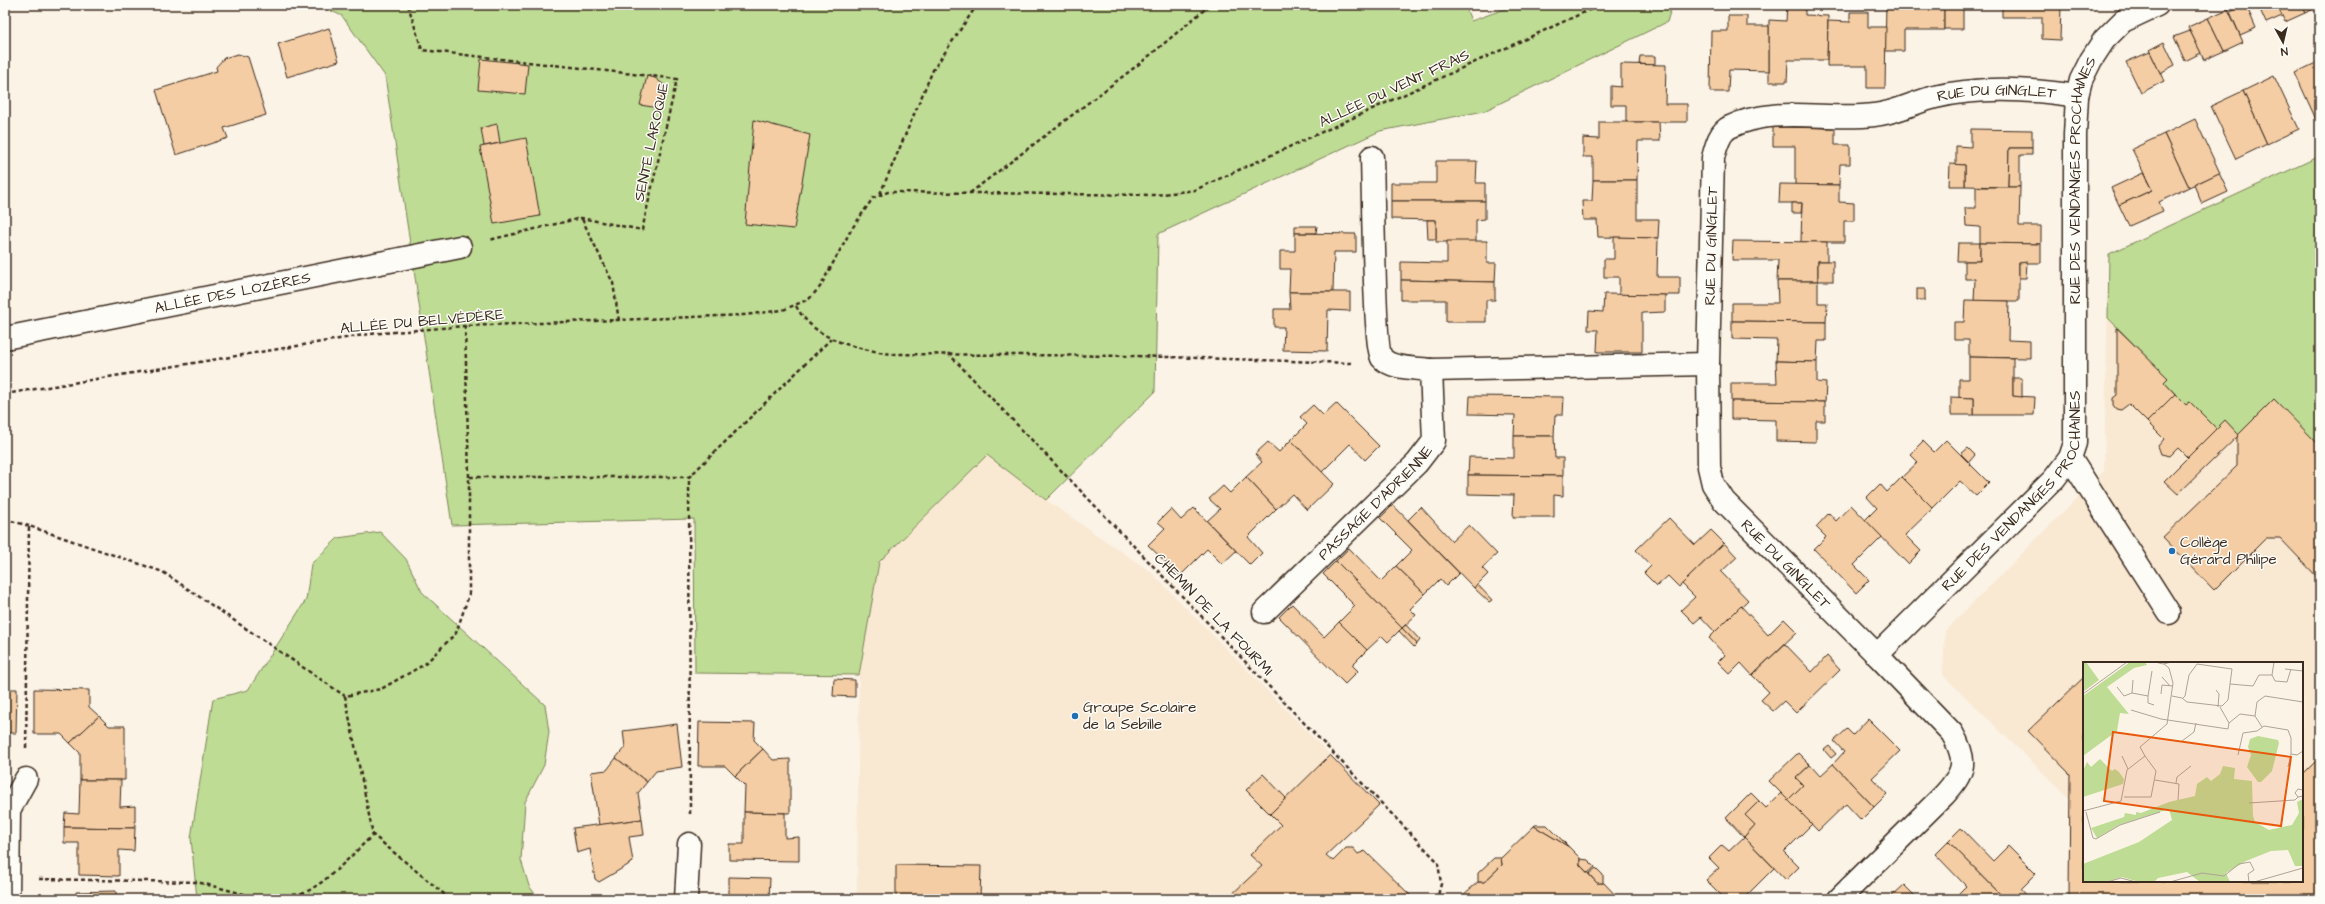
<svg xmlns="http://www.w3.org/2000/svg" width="2325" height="904" font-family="'Architects Daughter',sans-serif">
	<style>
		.built { fill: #f9e8d2; fill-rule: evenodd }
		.green { fill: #bedc94; stroke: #7c8359 }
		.building { fill: #f4cda4; stroke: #3b2a1e }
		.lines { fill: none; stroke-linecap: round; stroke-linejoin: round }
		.minor-casing { stroke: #3b2a1e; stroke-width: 25 }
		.path { stroke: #3b2a1e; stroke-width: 2.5; stroke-dasharray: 4 3; stroke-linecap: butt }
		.minor { stroke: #fdfcf7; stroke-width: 22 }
		.poi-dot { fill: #1f6fb2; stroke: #fdfcf7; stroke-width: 1.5 }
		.labels { text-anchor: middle; stroke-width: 3; stroke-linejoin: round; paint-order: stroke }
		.street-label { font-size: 15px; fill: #3b2a1e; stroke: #fdfcf7 }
		.poi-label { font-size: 15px; fill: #3b2a1e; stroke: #fdfcf7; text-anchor: start }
		.inset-road { fill: none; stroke: #aea396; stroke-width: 1 }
		.view { fill: #e8590c; fill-opacity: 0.15; stroke: #e8590c; stroke-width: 2 }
		.inset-edge { fill: none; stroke: #3b2a1e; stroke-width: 2 }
	</style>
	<rect width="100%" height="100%" fill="#fbf3e6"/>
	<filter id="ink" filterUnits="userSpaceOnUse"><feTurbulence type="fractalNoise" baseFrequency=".025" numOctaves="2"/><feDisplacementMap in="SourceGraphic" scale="8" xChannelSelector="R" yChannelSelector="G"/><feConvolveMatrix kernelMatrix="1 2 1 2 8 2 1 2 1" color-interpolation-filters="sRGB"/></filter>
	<g filter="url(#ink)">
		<g class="built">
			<path d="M2320,156v736l-7,7h-244l1,-100 -127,-124 2,-44 159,-160 5,-217zM2084,663h218v218h-218z"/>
			<path d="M987,455l59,45 105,72 228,233 -53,50 7,6 13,-13h7l5,6 7,-3 45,44 -4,4h-549l2,-224 20,-113z"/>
		</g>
		<g class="green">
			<path d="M319,5h1146l6,16 45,-16h156l-5,17 -183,89 -104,20 -222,103 -3,158 -109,108 -59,-45 -108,107 -20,113 -164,-2 -1,-154 -242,6 -67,-449 -43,-60z"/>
			<path d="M2320,156v290l-81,-11 -14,-14 -8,8 -27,-27 -4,3 -22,-23 3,-4 -59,-60 1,-64z"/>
			<path d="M380,532l26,27 16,33 123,113 4,27 -5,33 -19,37 -4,58 8,26 10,13h-342l-6,-61 22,-139 35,-9 58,-90 5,-36 27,-26z"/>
		</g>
		<g class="building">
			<path d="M1787,5l18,1v9l23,1 -1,44h-39l-1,22h-18v-62l17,1z"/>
			<path d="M1886,5h58v25h-40v21h-19z"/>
			<path d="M1944,5h58v2h-39v22h-19z"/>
			<path d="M2002,5h59l-1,35 -18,-1v-22h-40z"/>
			<path d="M2246,5l10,23 -16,7 -10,-23z"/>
			<path d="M2258,5h19l5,11 -16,7z"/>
			<path d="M2277,5h24l4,8 -20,9z"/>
			<path d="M2301,5h19v1l-15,7z"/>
			<path d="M2228,9l15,33 -19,9 -16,-33z"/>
			<path d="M1850,12h18v15h18l-1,61h-18v-22h-40l1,-45 22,1z"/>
			<path d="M1728,16h19v10h22v45l-40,-1 -1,22h-18l1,-61h17z"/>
			<path d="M2208,18l16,33 -20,9 -16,-33z"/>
			<path d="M329,28l10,33 -52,16 -9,-33z"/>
			<path d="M2190,31l11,22 -16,8 -11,-24z"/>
			<path d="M2164,42l11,23 -15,8 -11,-23z"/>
			<path d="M2150,52l14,29 -23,12 -15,-31z"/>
			<path d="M238,54l10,3 18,58 -42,13 4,10 -52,17 -20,-65 61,-19 -1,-4 8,-9z"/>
			<path d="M1640,56h15v9l-16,-1z"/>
			<path d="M481,59l47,5 -3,30 -47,-4z"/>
			<path d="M2320,61v65h-1l-24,-53z"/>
			<path d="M1621,64l45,1 -1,39h22v18h-61v-17h-15v-19l10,1z"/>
			<path d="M647,76l8,2 9,7 -5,23 -19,-3z"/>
			<path d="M2274,76l25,53 -32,15 -24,-53z"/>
			<path d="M2243,91l24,53 -31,15 -25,-53z"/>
			<path d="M2195,119l25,54 -31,14 -25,-53z"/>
			<path d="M754,120l56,15 -16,94 -49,-5z"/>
			<path d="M1599,122h60l1,19h-22l-1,39h-44v-23h-10v-19l16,1z"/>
			<path d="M497,124l3,19 -16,3 -3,-18z"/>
			<path d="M1773,127l62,1v17h15v19h-10l-1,21h-44v-39h-22z"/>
			<path d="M1971,129l61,1v18h-23l-1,39 -43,-1v-21h-9v-19l15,1z"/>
			<path d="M2164,134l25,53 -30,15 4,9 -34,15 -10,-21 33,-15 -20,-41z"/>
			<path d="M526,138l14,78 -46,8 -14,-77z"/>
			<path d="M2009,148h23v7h-12v32h-12z"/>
			<path d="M1436,161h41l-1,22h9v18h-94v-18h45z"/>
			<path d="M1950,164l15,1v21h-16z"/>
			<path d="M2143,173l9,17 -33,15 -8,-17z"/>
			<path d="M2219,173l9,19 -26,12 -8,-19z"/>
			<path d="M1593,180h44v39h22l-1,19 -60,-1 -1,-17h-14l-1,-19h10z"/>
			<path d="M1780,184l59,1v17l15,1v18h-10v21h-43l1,-39h-23z"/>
			<path d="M1976,187h44l-1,39h22v18l-61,-1v-16l-14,-1 -1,-18h11z"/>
			<path d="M1391,201h94v18l-9,1v22h-40v-22l-45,-1z"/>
			<path d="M1792,203h10l-1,10h-9z"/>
			<path d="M1427,220h9v19h-8z"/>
			<path d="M1295,226h22l-1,7h-21z"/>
			<path d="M1295,233l61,1v18h-22l-1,40h-44l1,-23h-10v-18h15z"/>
			<path d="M1614,237l44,1 -1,39h23v18h-61v-18h-15v-18h10z"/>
			<path d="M1447,241h40v22h9l-1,19 -94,-2v-18l46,1z"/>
			<path d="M1733,241l94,1v19h-9v20h-41l1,-21h-46z"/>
			<path d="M1958,243h22v18h-23z"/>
			<path d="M1980,243l61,1v19h-22v38h-45l1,-22h-10v-18h15z"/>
			<rect x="1818" y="261" width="15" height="20"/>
			<path d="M2027,262l-1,16h-7v-15z"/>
			<path d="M1401,280l94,2v18h-9v22h-40v-22h-45z"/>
			<path d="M1777,281h41v22h9l-1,19 -94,-1v-18h46z"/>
			<rect x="1917" y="289" width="8" height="11"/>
			<path d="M1289,292h61v19l-22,-1 -1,41 -44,-1 1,-23h-10v-18h16z"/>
			<path d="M1604,294l61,1v17l-23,1v39h-45l1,-22h-10l1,-19 14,1z"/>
			<path d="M1965,300l44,1 -1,39 22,1v17l-61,-1v-17h-15v-18h10z"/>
			<path d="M1732,321l94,1v19h-8l-1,21 -41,-1 1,-21 -45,-1z"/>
			<path d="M2117,328l51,50 -4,4 11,12 -28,28 -18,-18 -8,6 -5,-1 -3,-4v-7l4,-3z"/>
			<path d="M1969,357l44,1v38l22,1 -1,18h-60v-17h-15v-19h10z"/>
			<path d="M1776,361l41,1v20l9,1 -1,19 -94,-1v-18h46z"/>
			<path d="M2013,378h9v19l-9,-1z"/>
			<path d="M2175,394l11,11 4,-3 27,27 -29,29 -10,-10 -8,8 -9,-2 -3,-8 6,-7 -17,-17z"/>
			<path d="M1470,396l94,1 -1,18h-8l-1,21h-40l1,-21 -46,-1z"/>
			<path d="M1951,397l23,1v17h-23z"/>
			<path d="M2274,399l46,47v134l-40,-42h-14l-52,52 -51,-53 74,-71v-30z"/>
			<path d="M1731,401l94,1v19h-9v21l-40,-1v-21l-45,-1z"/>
			<path d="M1336,403l43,43 -14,14 -15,-16 -28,28 -31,-32 16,-16 -7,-7 13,-12 10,10z"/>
			<path d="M2225,420l14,15 -61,59 -14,-13z"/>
			<path d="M1514,436h40l1,22h8v18l-95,-1 1,-18 45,1z"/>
			<path d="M1291,440l43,44 -27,26 -15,-16 -16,15 -30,-32 16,-15 -7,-8 13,-12 11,10z"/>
			<path d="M1946,440l43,43 -13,13 -16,-15 -27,27 -31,-31 16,-15 -8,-8 13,-13 11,11z"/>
			<path d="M1968,448l7,7 -6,7 -8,-8z"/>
			<path d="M1468,475l95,1v20l-9,-1v22h-41l1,-22 -46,-1z"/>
			<path d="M1246,477l30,32 -28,28 14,16 -12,12 -43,-44 13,-12 -11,-10 14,-13 7,7z"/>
			<path d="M1902,477l31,31 -28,27 16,16 -13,13 -43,-44 12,-12 -10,-11 13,-13 7,8z"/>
			<path d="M1393,505l66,68 -13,13 -6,-7 -15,15 -29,-28 16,-16 -32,-32z"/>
			<path d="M1851,505l31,32 -28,28 15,15 -13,13 -42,-44 12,-12 -10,-10 13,-14 7,8z"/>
			<path d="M1421,507l31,34 17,-16 28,29 -15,14 6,6 -14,14 -66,-68z"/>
			<path d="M1194,508l42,43 -14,13 -15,-15 -27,27 -32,-31 17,-17 -7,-6 13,-13 10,11z"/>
			<path d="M1669,518l26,27 16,-15 13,13 -45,44 -11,-11 -11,10 -13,-13 7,-7 -15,-16z"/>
			<path d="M1724,543l13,14 -16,15 27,28 -33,32 -14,-15 -7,6 -13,-13 14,-13 -13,-13z"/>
			<path d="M1349,548l32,33 15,-15 29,28 -15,15 6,6 -14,13 -66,-67z"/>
			<path d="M1336,561l66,67 -14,14 -6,-6 -15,14 -28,-28 16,-16 -32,-32z"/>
			<path d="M1477,584l15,16 -3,2 -15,-14z"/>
			<path d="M1292,604l32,33 15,-15 28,28 -15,15 6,6 -13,13 -66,-67z"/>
			<path d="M1741,606l27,29 16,-16 13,13 -45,43 -11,-12 -11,11 -12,-12 7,-7 -16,-17z"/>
			<path d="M1406,625l14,15 -3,4 -15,-16z"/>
			<path d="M1402,628l15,16 -3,3 -15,-16z"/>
			<path d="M1785,644l27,28 15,-16 13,14 -44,43 -12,-12 -11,10 -12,-11 8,-8 -17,-17z"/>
			<path d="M2084,677v204h218v-106l18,-18v135l-7,7h-244l1,-125 -42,-43z"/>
			<path d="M834,679l21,1v17l-22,-1z"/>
			<path d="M5,689h12l-1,44h-11z"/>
			<path d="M34,689l55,1v17l10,9 -29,27 -9,-9h-27z"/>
			<path d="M99,716l10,10h16v54h-45v-27l-10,-10z"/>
			<path d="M1868,719l32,32 -28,27 15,16 -13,13 -41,-43 11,-12 -10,-11 13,-12 6,6z"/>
			<path d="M699,722l56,1 -1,17 9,9 -28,27 -10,-10h-27z"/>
			<path d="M677,724l5,43 -26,4 -9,11 -31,-24 9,-11 -2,-16z"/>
			<path d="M1829,746l7,8 -5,4 -7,-8z"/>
			<path d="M763,749l10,11 17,-1v54l-46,-1 1,-26 -10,-10z"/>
			<path d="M1798,753l12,12 -14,13 7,7 -15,15 -19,-19z"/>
			<path d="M1330,755l49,50 -53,50 7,6 13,-13h7l5,6 7,-3 45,44 -4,4h-171l-4,-4 31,-29 -12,-11 31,-30 -11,-11z"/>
			<path d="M616,758l31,24 -9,11 4,26 -43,6 -8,-53 16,-2z"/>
			<path d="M1833,764l41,43 -13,13 -15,-16 -28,27 -30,-31 15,-15 -7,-7 14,-13 10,11z"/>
			<path d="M1263,774l23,24 -16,16 -24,-24z"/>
			<path d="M80,780h41l-1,27 15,-1v22l-71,-1 1,-14 14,1z"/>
			<path d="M1751,793l8,8 -14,14 10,10 -11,12 -18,-19z"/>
			<path d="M1781,793l31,31 -28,28 15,15 -13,13 -42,-43 11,-12 -10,-10 14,-14 7,7z"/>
			<path d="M744,812l41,1v25l14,-1v24l-70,-1v-16h15z"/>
			<path d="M642,819l2,16 -15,2 4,25 -34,20 -4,-3 -5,-30 -13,4 -4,-25z"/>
			<path d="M1535,825h12l22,22 -35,-21z"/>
			<path d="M1534,826l35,21 11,11v7l17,18h7l15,16h-152l-4,-4 15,-13h6l18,-17 -1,-7z"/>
			<path d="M64,827l71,1 -1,23 -15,-1v26l-40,-1v-32h-15z"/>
			<path d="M1961,828l32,33 15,-15 28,28 -15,15 6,7 -3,3h-19l-57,-58z"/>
			<path d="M1744,837l30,31 -27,27 3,4h-25l-19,-19 13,-12 -10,-10 13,-13 7,6z"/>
			<path d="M1948,841l57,58h-52l13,-13 -31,-32z"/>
			<path d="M1494,858h7l1,7 -18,17h-6v-9z"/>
			<path d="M1580,859l8,1 7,7 -7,6 -8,-8z"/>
			<path d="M896,865l85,1 -1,33h-84z"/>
			<path d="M1596,868l7,7v8h-6l-8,-9z"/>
			<path d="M729,877l41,1 -1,21h-40z"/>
			<path d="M1904,885l14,14h-25l-2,-2z"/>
			<path d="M116,891v8h-40v-7z"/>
		</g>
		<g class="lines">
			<defs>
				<g id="minor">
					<path d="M1372,157c1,25 2,191 10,201 9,11 35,10 49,12l277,-6"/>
					<path id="s1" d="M5,338l455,-91"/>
					<path d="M2070,458l99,155"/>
					<path id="s2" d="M1264,612l153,-149 17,-22 -3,-71"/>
					<path id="s3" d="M1877,655l-153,-154 -11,-17 -4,-17 -1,-103 5,-206c3,-11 6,-26 17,-31 44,-22 98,-6 144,-12 22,-2 40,-13 61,-18 45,-11 97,-8 142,-1"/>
					<path d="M8,899l1,-89 17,-31"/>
					<path d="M686,899l3,-55"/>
					<path id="s4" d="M1839,899l105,-104c21,-23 24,-34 8,-62l-75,-78 177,-176 16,-21 5,-15v-308l2,-39 4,-16 10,-20 13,-20 19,-19 34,-16"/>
				</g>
			</defs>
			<use href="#minor" class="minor-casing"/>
			<g class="path">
				<path d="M408,5l14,45 255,29 -35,151 -61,-12 -92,22"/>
				<path d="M970,193l173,-132 67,-56"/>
				<path d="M880,194l53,-124 44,-65"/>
				<path d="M582,219l31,64 6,38"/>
				<path d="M796,306c19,35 59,42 95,48l245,2 215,7"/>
				<path d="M465,326l4,151"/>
				<path d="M948,353l490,509 3,22 -4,15"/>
				<path d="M5,394l365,-60 95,-8 279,-11 39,-5 26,-11 11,-12 31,-57 22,-32 15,-6 267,3 40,-5 405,-185"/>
				<path d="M5,519l24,7"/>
				<path d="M26,748l3,-222 134,46 182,124"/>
				<path d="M690,814l-1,-337 142,-138"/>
				<path d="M39,879l158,3 66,17"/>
				<path d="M288,899c33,-8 61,-42 85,-64"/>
				<path d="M450,899l-77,-64 -28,-139 36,-7 44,-25 31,-31 13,-38v-118h220"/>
			</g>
			<use href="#minor" class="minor"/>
		</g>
	</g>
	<g class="poi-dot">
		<circle cx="2172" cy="551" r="4"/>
		<circle cx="1075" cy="716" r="4"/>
	</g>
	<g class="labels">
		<g class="street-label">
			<text transform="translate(1394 88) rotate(-25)" y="5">ALLÉE DU VENT FRAIS</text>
			<text dy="5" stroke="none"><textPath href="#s3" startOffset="872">RUE DU GINGLET</textPath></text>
			<text transform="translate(651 142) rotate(-78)" y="5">SENTE LAROQUE</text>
			<text dy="5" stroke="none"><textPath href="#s4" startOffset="881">RUE DES VENDANGES PROCHAINES</textPath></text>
			<text dy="5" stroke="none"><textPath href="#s3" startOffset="476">RUE DU GINGLET</textPath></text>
			<text dy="5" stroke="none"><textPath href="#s1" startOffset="232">ALLÉE DES LOZÈRES</textPath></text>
			<text transform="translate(422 321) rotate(-5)" y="5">ALLÉE DU BELVÉDÈRE</text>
			<text dy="5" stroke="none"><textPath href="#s4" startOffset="545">RUE DES VENDANGES PROCHAINES</textPath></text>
			<text dy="5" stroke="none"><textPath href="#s2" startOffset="156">PASSAGE D'ADRIENNE</textPath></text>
			<text transform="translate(1786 564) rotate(45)" y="5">RUE DU GINGLET</text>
			<text transform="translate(1214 614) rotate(46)" y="5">CHEMIN DE LA FOURMI</text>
		</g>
		<g class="poi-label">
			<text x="2180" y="547">Collège<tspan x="2180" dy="17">Gérard Philipe</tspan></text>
			<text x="1083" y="712">Groupe Scolaire<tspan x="1083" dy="17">de la Sebille</tspan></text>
		</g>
	</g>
	<g transform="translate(2083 662)">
		<rect width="220" height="220" fill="#fbf3e6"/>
		<path d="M0,0h3l13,18 -16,12zM47,0h15l2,3 -13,3 -27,19 22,27 -9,-1 -3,18 -34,25v-60zM175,74l20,4 1,3 -7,28 -11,11h-3l-11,-15 4,-12 -3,-8 2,-8zM17,97l12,12 3,-2 4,3 5,7 -1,5 -40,13v-26l4,-9 4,5zM140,104l12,2 -1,11 18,2 1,35 2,6 14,8 23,-5 7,-12 -2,-11 6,-3v67h-8l-7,-16 -17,1 -25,10 -20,12 4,9h-30l-13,-10 -29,6 -4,4h-15l-17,-5 -16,5h-23v-18l56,-22 33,-22 -3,-11 -50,16 -22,13 -6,-10 33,-11 1,-4 11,2v-3l5,1 28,-11 26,-6 2,-12 10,-7 4,4 9,-7z" fill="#bedc94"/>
		<path class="inset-road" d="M72,0l8,2 9,-2M202,7l18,2M189,13l3,6 12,1 4,-13M79,15l8,9M50,18l-1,13 16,3 4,-25M34,25l7,9 8,-3M133,28l3,4 -1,13M0,32l44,-32M78,32l1,-9 11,1M65,34v7l6,2M89,34l10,2 5,4 35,4 6,-6 2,-16 23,2 6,-11h13l2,-13M100,36l2,-2 4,-21 8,-11 35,5 -2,15M137,45l9,16M48,48l30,9 67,10 1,-6 11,-9 15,2 2,-14 8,-6 38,6M172,54l7,11M99,79l12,-9 2,-9M155,93l5,-22 14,-2 7,-5 24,4 3,8v16l6,1 6,-4M39,94l6,13M205,105l3,-13M72,118l24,4 -1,16M93,121l1,-6 14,-11M220,128l-5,-1 -3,4 3,4 5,-1M41,135h27l5,-26 -11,-15M166,141l46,-3 3,-3M0,149l38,-10 6,-31 18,-14 -5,-9 27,-23 6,-41 -4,-15 -5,-4M3,150l7,26 3,1 24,-14 40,-13M24,220l14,-4 15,4M87,220l32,-9 22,3 15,-12 11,-2 4,8 -6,4 1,8M171,220l49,-14"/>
		<path class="view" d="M30,70l178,25 -10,69 -177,-25z"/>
		<rect width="220" height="220" class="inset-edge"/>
	</g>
	<rect width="2325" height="904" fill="none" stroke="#fdfcf7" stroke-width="20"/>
	<rect x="10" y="10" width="2305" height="884" fill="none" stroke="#3b2a1e" stroke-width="1.5" filter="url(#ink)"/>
	<g transform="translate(2283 42) rotate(172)" stroke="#fdfcf7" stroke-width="3" paint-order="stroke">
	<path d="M0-3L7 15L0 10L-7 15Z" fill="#3b2a1e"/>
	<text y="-6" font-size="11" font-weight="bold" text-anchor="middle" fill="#3b2a1e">N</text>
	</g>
</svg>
